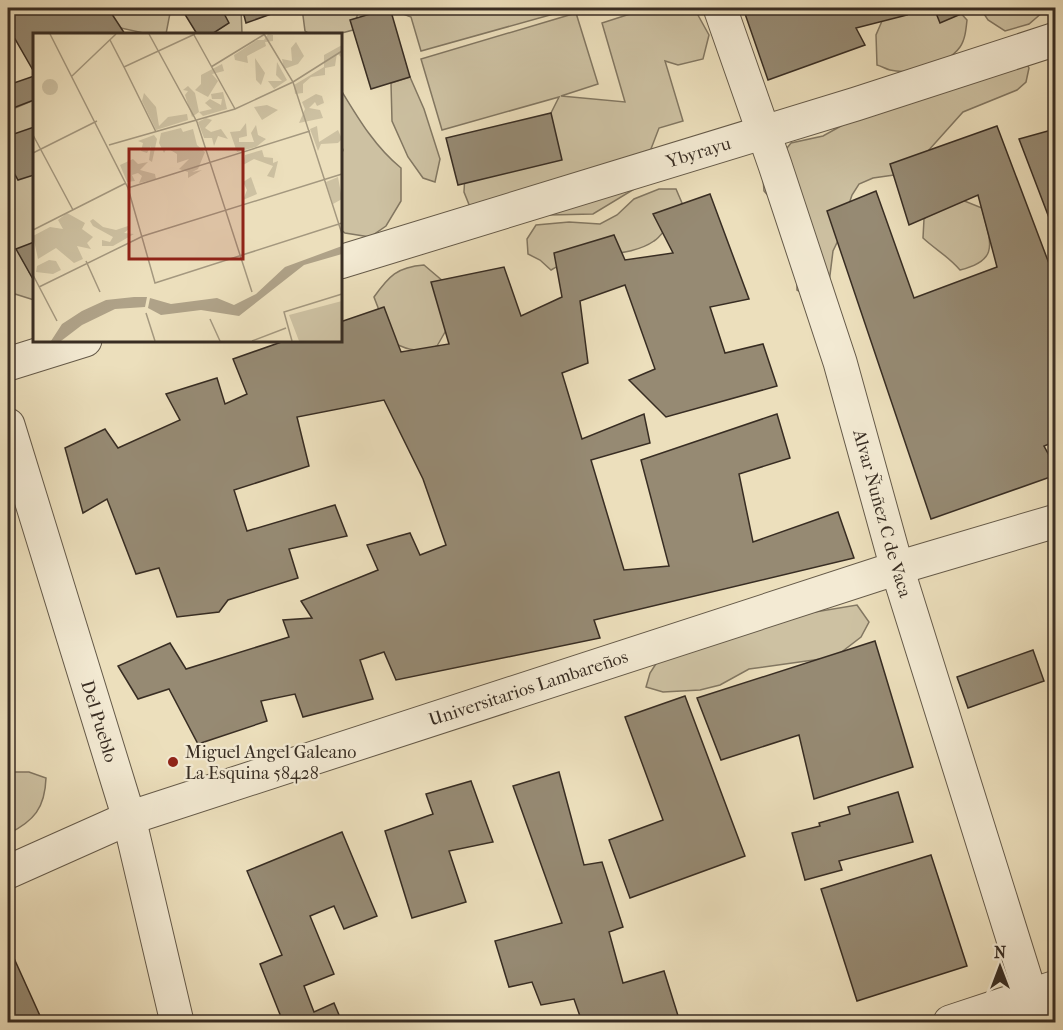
<svg xmlns="http://www.w3.org/2000/svg" width="1063" height="1030" font-family="'IM FELL French Canon',serif">
	<style>
		.green { fill: #cdc1a2; stroke: #827762; stroke-width: 1.5 }
		.building { fill: #968a73; stroke: #382d23; stroke-width: 1.5 }
		.lines { fill: none; stroke-linecap: round; stroke-linejoin: round }
		.minor-casing { stroke: #655a49; stroke-width: 35 }
		.tertiary-casing { stroke: #655a49; stroke-width: 35 }
		.minor { stroke: #f3ead3; stroke-width: 33 }
		.tertiary { stroke: #f3ead3; stroke-width: 33 }
		.poi-dot { fill: #8f2418; stroke: #f3ead3; stroke-width: 2 }
		.labels { text-anchor: middle; stroke-width: 4.5; stroke-linejoin: round; paint-order: stroke }
		.street-label { font-size: 18px; fill: #382d23; stroke: #f3ead3 }
		.poi-label { font-size: 18px; fill: #382d23; stroke: #f3ead3; text-anchor: start }
		.inset-road { fill: none; stroke: #a4987f; stroke-width: 1.5 }
		.view { fill: #8f2418; fill-opacity: 0.15; stroke: #8f2418; stroke-width: 3 }
		.inset-edge { fill: none; stroke: #382d23; stroke-width: 3 }
	</style>
	<rect width="100%" height="100%" fill="#ecdfbc"/>
	<filter id="stains"><feTurbulence type="fractalNoise" baseFrequency=".00333" numOctaves="4"/><feColorMatrix values="0 0 0 0 .2 0 0 0 0 .09 0 0 0 0 .02 0 0 0 .5 -.17"/></filter>
	<radialGradient id="worn" r=".72"><stop offset=".6" stop-color="#630" stop-opacity="0"/><stop offset="1" stop-color="#630" stop-opacity=".3"/></radialGradient>
	<g class="green">
		<path d="M105,8h66l-5,26h-18l-41,-9z"/>
		<path d="M216,8h25l1,25 -1,1h-28l2,-2z"/>
		<path d="M302,8h53l3,5 -5,17c-14,4 -36,10 -48,1z"/>
		<path d="M388,8h187l-154,43 -10,-34z"/>
		<path d="M628,8h66l15,27 -6,24 -25,6 -13,-4 18,60 -24,7 -23,60 -43,26 -44,1 -79,-8 -6,-15 1,-19 78,-23 8,-37 8,-16 -117,33 -21,-71 155,-46 22,71 -37,12 64,6 -23,-79 28,-9z"/>
		<path d="M903,8h53l11,12c-1,10 -2,20 -7,27 -13,18 -49,28 -70,23 -4,-1 -9,-4 -13,-5l-1,-30 6,-14z"/>
		<path d="M980,8h75v5l-12,-1 -14,12 -24,7 -17,-11z"/>
		<path d="M1024,59l5,9 -3,14 -9,8 -54,22 -35,39 -34,24 -21,3 -14,6 -7,11 -5,15 -2,16 -12,25 -4,32 -20,14 -12,-7v-19l-26,-72 -7,-8 -1,-13 28,-35 32,-7 36,-20z"/>
		<path d="M410,77l14,32 16,50 -5,23 -12,-4 -15,-21 -16,-36 -1,-38z"/>
		<path d="M341,90c17,28 34,57 60,78v33l-15,25 -16,11 -25,-4 -5,-4v-71l3,-8 -3,-8z"/>
		<path d="M34,100v142l-6,3 1,27 5,1v27l-19,-6 -4,11 -3,2v-196z"/>
		<path d="M659,189h17l6,14c-7,11 -18,32 -28,38 -27,19 -72,9 -103,29l-11,-10 -12,-6 -1,-15 9,-14 33,-3 31,2 17,-9 17,-16z"/>
		<path d="M952,196l30,12c8,34 19,52 -22,62 -12,-14 -24,-20 -37,-32l1,-19z"/>
		<path d="M424,265l27,23 9,18 -23,40c-22,8 -33,3 -52,-8l-3,-20 -8,-21c15,-21 23,-30 50,-32z"/>
		<path d="M857,605l12,17 -8,15 -26,20 -86,12 -29,16 -20,5 -37,2 -17,-5 4,-14 9,-14 120,-41z"/>
		<path d="M12,772h17l17,6c-1,30 -12,43 -38,56v-60z"/>
	</g>
	<g class="building">
		<path d="M8,8h100l17,26h-91v38l-19,-33 -7,2z"/>
		<path d="M181,8h40l8,15 -17,11h-15z"/>
		<path d="M242,8h31l1,5 -28,10z"/>
		<path d="M390,8l20,69 -39,12 -21,-69z"/>
		<path d="M743,8h161l3,7 -51,13 9,17 -97,35z"/>
		<path d="M934,8h41l-35,15z"/>
		<path d="M34,76v24l-26,10v-25z"/>
		<path d="M551,113l11,47 -104,25 -12,-47z"/>
		<path d="M997,126l59,156v159l-12,5 12,22v7l-125,44 -104,-308 49,-20 38,107 83,-31 -19,-72 -69,30 -19,-61z"/>
		<path d="M34,127v48l-16,5 -10,-18v-26z"/>
		<path d="M1055,129h1v107l-37,-97z"/>
		<path d="M710,194l39,105 -39,8 15,46 38,-9 14,42 -111,31 -37,-37 26,-11 -30,-84 -45,16 8,62 -26,10 20,66 62,-25 6,29 -59,17 33,110 45,-4 -28,-106 136,-46 13,44 -51,16 14,68 85,-30 16,46 -260,62 6,18 -204,42 -12,-28 -24,8 13,39 -70,18 -8,-23 -34,7 6,20 -69,23 -29,-55 -31,10 -20,-33 52,-23 16,26 103,-32 -6,-17 29,-2 -11,-17 77,-31 -11,-25 43,-12 10,22 26,-10 -23,-66 -39,-79 -87,17 12,49 -75,24 13,41 88,-26 12,31 -58,13 9,29 -70,22 -9,12 -42,5 -18,-49 -23,6 -29,-75 -24,14 -18,-65 40,-19 13,19 62,-28 -14,-26 51,-16 8,26 22,-10 -14,-35 54,-19h53v-18l44,-15 17,45 48,-8 -18,-62 73,-15 17,49 41,-19 -8,-44 60,-18 11,25 48,-7 -20,-39z"/>
		<path d="M34,242v39l-18,-32z"/>
		<path d="M875,641l38,126 -99,32 -15,-64 -78,25 -24,-62z"/>
		<path d="M1033,650l11,31 -76,27 -11,-31z"/>
		<path d="M685,696l60,160 -115,42 -21,-58 54,-20 -38,-103z"/>
		<path d="M559,772l25,93 18,-3 21,65 -14,5 14,51 41,-12 16,51h-98l-8,-23 -33,6 -9,-23 -23,5 -14,-46 67,-18 -49,-137z"/>
		<path d="M471,781l22,61 -44,9 17,51 -54,16 -27,-87 48,-17 -7,-20z"/>
		<path d="M898,792l15,50 -74,19 3,9 -37,10 -13,-47 28,-7 -1,-3 31,-9 -2,-7z"/>
		<path d="M342,832l35,84 -33,13 -10,-23 -24,10 24,58 -30,12 10,26 20,-9 8,19h-61h2l-23,-58 22,-9 -35,-84z"/>
		<path d="M931,855l36,111 -110,35 -36,-112z"/>
		<path d="M8,945l33,73 -10,4h-23z"/>
	</g>
	<g class="lines">
		<defs>
			<g id="minor">
				<path id="s1" d="M720,8l55,157 65,197 57,206 142,454"/>
				<path id="s2" d="M340,262l516,-158 200,-65"/>
				<path d="M8,364l77,-24"/>
				<path d="M8,872l121,-54 48,204"/>
				<path d="M950,1022l106,-35"/>
			</g>
			<g id="tertiary">
				<path id="s3" d="M8,425l121,393 768,-250 159,-47"/>
			</g>
		</defs>
		<use href="#minor" class="minor-casing"/>
		<use href="#tertiary" class="tertiary-casing"/>
		<use href="#minor" class="minor"/>
		<use href="#tertiary" class="tertiary"/>
	</g>
	<circle class="poi-dot" cx="173" cy="762" r="6"/>
	<g class="labels">
		<g class="street-label">
			<text dy="6" stroke="none"><textPath href="#s2" startOffset="375">Ybyrayu</textPath></text>
			<text dy="6" stroke="none"><textPath href="#s1" startOffset="531">Alvar Ñuñez C de Vaca</textPath></text>
			<text dy="6" stroke="none"><textPath href="#s3" startOffset="831">Universitarios Lambareños</textPath></text>
			<text dy="6" stroke="none"><textPath href="#s3" startOffset="310">Del Pueblo</textPath></text>
		</g>
		<g class="poi-label">
			<text x="185" y="758">Miguel Angel Galeano<tspan x="185" dy="21">La Esquina 58428</tspan></text>
		</g>
	</g>
	<g transform="translate(33 33)">
		<rect width="309" height="309" fill="#ecdfbc"/>
		<path d="M235,1l5,1v6l-8,1 1,4 -19,10 1,7 -13,-3 -1,-5 23,-15h7zM263,9l8,14 -6,8 -14,5 -2,-10 10,2 -1,-13zM309,12v13l-5,-5 -2,13 -10,2v7l-14,2 -8,7v9l-8,1 -1,-9 30,-18v-12zM222,25l10,15 -4,12 -5,-5zM244,29l10,18 -13,9 -6,-8h14l-6,-6zM189,31l2,7 -12,3 6,7 -10,16 -13,-7 6,-6v-9zM9 54a8 8 0 1 1 16 0a8 8 0 1 1-16 0ZM155,53l7,7 4,19 13,-3 -7,-6 5,-4 11,6 1,-6h-10l-1,-5 12,-2 4,17 -24,7 -4,-4 -7,5 -7,-22 3,-4 -5,-1zM111,60l12,14 3,19 9,-9 19,-3 1,6 -32,10 -14,-29zM283,61l6,2 2,7 -7,3 -2,-4 -6,6 11,2 3,8 -24,5 6,-14 -3,-7zM234,72l11,5 -16,10 -8,-13zM173,85l6,2 -7,8 6,4 10,-3 7,10 -10,-3 -4,10 -2,-8h-8l-6,-16zM213,90l1,13 -8,2v4h15l-3,-9 5,-8 2,10 8,4 -10,8 -19,5 -7,-20 10,-1zM284,93l2,16 19,-12 4,9 -4,4 -17,1 -3,7 -8,-22zM148,95l2,4 10,-3 4,16 8,7 -7,17 -6,3 10,-2 -14,8v-6l-9,-3 10,-10 -12,4v-9l-10,-6 -3,5 -5,-10 2,-10zM121,102l3,4 -5,23 -3,-2 2,-14 -4,7 -6,-2 2,-8 -5,-2zM229,117l2,7 9,1v5l5,-2 -4,17 -7,-2 6,-10 -19,-7 -11,6 2,-10zM100,126l5,5 10,-2 -8,8 15,4 1,5 -17,4 3,-7 -4,-3 -6,2 3,6 -8,1 -7,-17zM218,144l6,17 -14,6 4,-10 -4,-8zM305,144l4,22 -9,5 -7,-22zM34,180l18,10 -3,6 11,8 -6,6 4,6 -14,-3 6,13 -9,4 -18,-15 -18,11 -5,-23 17,-9 13,2 -5,-9zM60,186l10,8 13,3 12,-4 2,2 -6,5 10,1 -21,12h-11v-6l8,2 3,-5 -20,-11 -3,-5zM16,227l7,1 5,9 -8,4 -17,-2 1,-6zM309,268v40h-43l-10,-26z" fill="#cdc1a2"/>
		<path d="M309,213v8l-38,11 -65,51 -38,-6 -40,5 -13,-7 2,-10 21,6 46,-6 17,7 22,-11 29,-27zM101,264h13l-2,10 -30,2 -33,16 -21,16h-10l11,-17 20,-13 24,-11z" fill="#afa288"/>
		<path class="inset-road" d="M17,1l78,154 27,95 187,-60M116,1l48,88 55,170M231,1l29,48 49,152M161,2l41,74M77,7l14,27 71,-33M91,34l32,65M178,34l54,-33M39,43l44,-42M0,102l40,75M76,112l126,-36 58,-27 49,-31M0,120l64,-32M95,155l182,-57M0,197l93,-47M53,228l14,31M0,242l24,46M6,254l104,-51 199,-62M113,280l9,28M177,286l10,22M219,308l34,-13M259,308l-8,-29 58,-18"/>
		<path class="view" d="M96,116h114v110h-114z"/>
		<rect width="309" height="309" class="inset-edge"/>
	</g>
	<rect width="1063" height="1030" fill="none" stroke="#ecdfbc" stroke-width="30"/>
	<rect x="9" y="9" width="1045" height="1012" fill="none" stroke="#382d23" stroke-width="3"/>
	<rect x="15" y="15" width="1033" height="1000" fill="none" stroke="#382d23" stroke-width="1.5"/>
	<g transform="translate(1000 967)" stroke="#f3ead3" stroke-width="4.5" paint-order="stroke">
	<path d="M0-4.5L10 22L0 15L-10 22Z" fill="#382d23"/>
	<text y="-9" font-size="16" font-weight="bold" text-anchor="middle" fill="#382d23">N</text>
	</g>
	<rect width="100%" height="100%" filter="url(#stains)"/>
	<rect width="100%" height="100%" fill="url(#worn)"/>
</svg>
